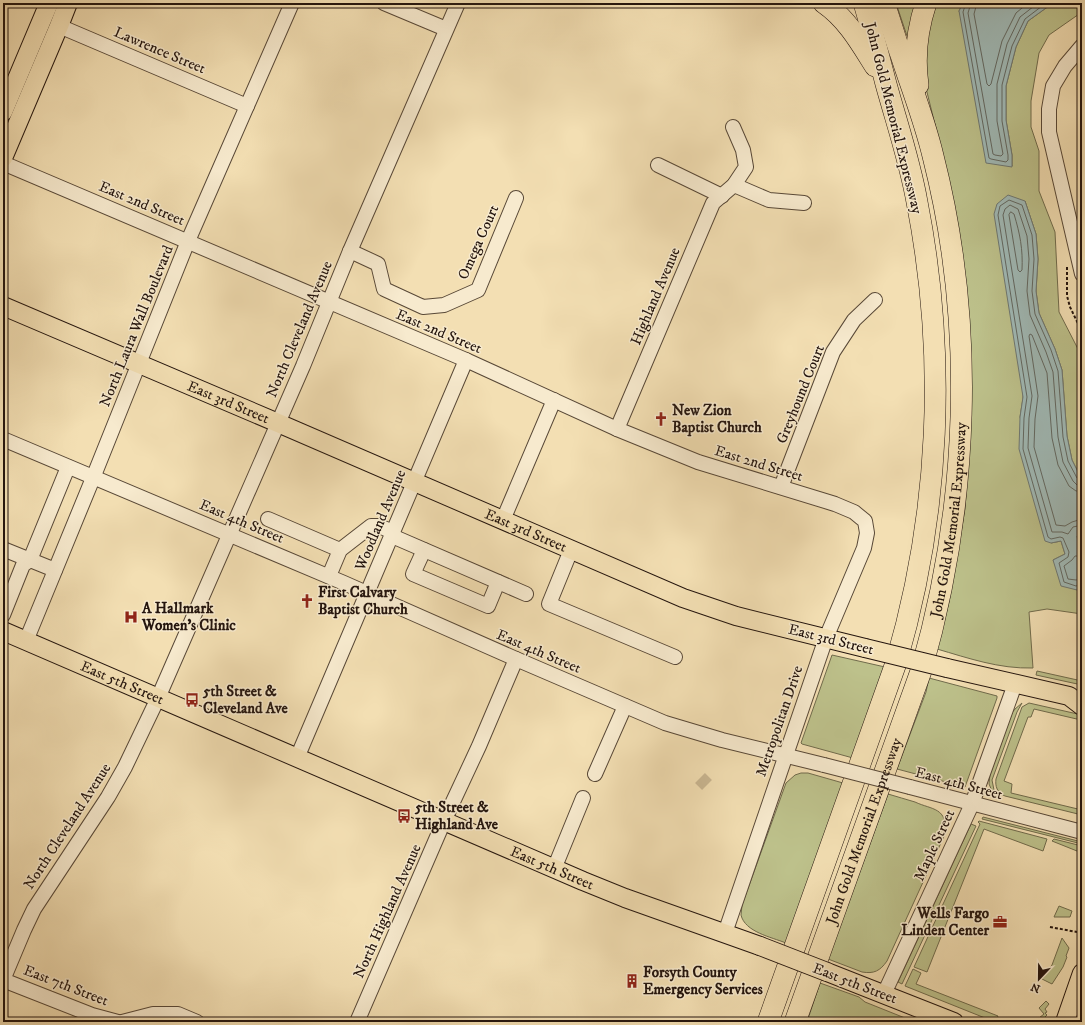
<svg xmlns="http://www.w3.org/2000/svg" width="1085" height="1025" font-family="'IM FELL DW Pica',serif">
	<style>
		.green { fill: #bdc18b; stroke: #706b4c }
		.water { fill: #a0bab7; stroke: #6e7873 }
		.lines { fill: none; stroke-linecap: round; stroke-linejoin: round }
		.shore { stroke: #626862; stroke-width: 1 }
		.minor-tunnel { stroke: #cab792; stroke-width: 14; stroke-dasharray: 14 7; stroke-linecap: butt }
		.minor-casing { stroke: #584837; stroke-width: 16 }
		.major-casing { stroke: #24150e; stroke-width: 20 }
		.highway-casing { stroke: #24150e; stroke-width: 22 }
		.path { stroke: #24150e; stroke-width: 2; stroke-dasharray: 3 2; stroke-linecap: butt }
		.minor { stroke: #f7eace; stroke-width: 14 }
		.major { stroke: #f3dfb3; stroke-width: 18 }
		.highway { stroke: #f3dfb3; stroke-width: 21 }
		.minor-bridge-casing { stroke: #584837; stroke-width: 16; stroke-linecap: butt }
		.major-bridge-casing { stroke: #24150e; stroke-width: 20; stroke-linecap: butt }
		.minor-bridge { stroke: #f7eace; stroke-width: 14 }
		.major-bridge { stroke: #f3dfb3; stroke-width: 18 }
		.labels { text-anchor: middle; stroke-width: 3; stroke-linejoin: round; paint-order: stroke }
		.street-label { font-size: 15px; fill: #24150e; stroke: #f7eace }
		.poi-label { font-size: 15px; font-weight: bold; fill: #24150e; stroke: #f7eace; text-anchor: start }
	</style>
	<rect width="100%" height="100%" fill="#f3dfb3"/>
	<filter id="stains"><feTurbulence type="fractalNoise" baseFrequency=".005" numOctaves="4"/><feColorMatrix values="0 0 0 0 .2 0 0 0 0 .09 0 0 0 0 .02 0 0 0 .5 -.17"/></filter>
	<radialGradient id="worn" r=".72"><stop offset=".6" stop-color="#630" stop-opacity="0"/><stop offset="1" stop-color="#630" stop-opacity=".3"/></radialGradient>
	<g class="green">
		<path d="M896,3h22l-7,33h-4z"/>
		<path d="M933,3h30l-4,8 53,155v-11l-6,-35v-34l10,-39 12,-26 25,-18h29v9l-33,23 -10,18 -8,48v26l8,24v40l16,41 4,80 19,37 4,14v117l-10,-20 -5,-24 -5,-66 -7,-21 -16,-36 -3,-22 2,-32 -2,-25 -11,-33 -2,197 -3,19 31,126 10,-2 4,13 -12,6 24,30 5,-2v26l-35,-5 -18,3 4,56c-34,1 -65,-10 -96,-19l12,-47 16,-93 3,-44 3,-100 -2,-44 -8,-77 -12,-63 -27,-109z"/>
		<path d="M832,655l53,12 -32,91 -51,-14 -1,-1z"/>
		<path d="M1037,671l45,10v4l-46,-10z"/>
		<path d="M929,678l68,18v2l-32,89 -68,-18 29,-77z"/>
		<path d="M1022,703l-5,9 -25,68 2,10 -2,1 -3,-7 1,-10 22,-61 3,-4z"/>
		<path d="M1029,703l53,12 -1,5 -47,-11 -3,8h-3l-24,64 8,3 -1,9 71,17v5l-77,-19c-8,-3 -10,-10 -9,-17l26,-72z"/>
		<path d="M801,773h7l35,10 -57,160c-15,-6 -41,-11 -45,-28 0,-3 1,-7 1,-10l44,-122 9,-8z"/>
		<path d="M888,794c9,3 18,5 27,8 17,8 33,5 30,32l-58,127c-7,10 -13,13 -25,11l-34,-13z"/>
		<path d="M983,817l99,25v2l-100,-25z"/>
		<path d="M979,821l68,18 -4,12 -59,-22 -57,143 -13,-5 66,-143 -2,-2z"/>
		<path d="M971,824l5,2 -74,158 -4,-2z"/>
		<path d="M1054,839l28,7v7l-30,-12z"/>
		<path d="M1059,906l13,5 -2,6h-16z"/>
		<path d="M1062,938l7,10 -3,8 1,1 -4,10 -11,17 -10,-5 10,-14z"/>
		<path d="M913,969l8,4 -5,11 82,32 -3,6 -90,-36z"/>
		<path d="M820,983l39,14 6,5 50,20h-108z"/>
		<path d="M1046,1001l3,3 -4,5 2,3 -2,1 2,2 -3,3 2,3 -12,1 10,-8 -5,-6z"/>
	</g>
	<g class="water">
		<path d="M963,3h90l-25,18 -12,26 -10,39v34l6,35v12l-26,-4 -27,-152z"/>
		<path d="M1008,195l17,6 11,33 2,25 -2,32 3,22 16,36 7,21 5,66 5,24 10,20v54l-5,2 2,11 3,1v40l-5,2 -16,-4 -8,-26 12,-6 -4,-13 -10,2 -6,-2 -26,-92 1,-32 3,-20 -29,-183 3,-10z"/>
	</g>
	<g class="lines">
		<g class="shore">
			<path d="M966,3l-3,9 26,146 2,1 15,3 2,-2v-5l-6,-34v-36l10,-39 13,-27 21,-16"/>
			<path d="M971,3l-3,10 25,141 2,1 6,1 2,-2 -6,-33v-37l10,-40 13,-27 18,-14"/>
			<path d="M977,3l-3,11 13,70 2,2 2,-2 11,-43 14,-28 12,-10"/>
			<path d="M1011,212l3,2c6,20 9,35 8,56l-2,2 -2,-2 -9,-55z"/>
			<path d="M1082,480l-5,-2 -9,-17 -5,-24 -5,-66 -7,-21 -16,-36 -3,-23 2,-32 -2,-24 -10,-30 -13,-5 -9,6 -2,9 29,182 -3,21 -1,31 25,88 3,2 9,-2 3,1 6,14 -1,5 -9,6 5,19 12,4 6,-2"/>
			<path d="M1082,485h-5l-4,-4 -10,-19 -5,-25 -5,-65 -7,-20 -16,-37 -3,-24 2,-32 -2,-23 -9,-27 -8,-4 -5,4 -2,6 29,181 -3,22 -1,30 24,84h10l6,2 5,-7 9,-2"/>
			<path d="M1082,491h-6l-7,-5 -11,-21 -6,-27 -5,-65 -15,-38 -2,-1 -1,2 9,60 -3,23 -1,28 22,78 9,1 7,-4 10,-3"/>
			<path d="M1082,556h-7l-3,4 -8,6 4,13 8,1 6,-1"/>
		</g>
		<path class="minor-tunnel" d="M700,778l7,7"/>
		<defs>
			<g id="minor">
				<path d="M384,3l62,26"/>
				<path d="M59,26l188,80"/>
				<path d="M1082,46l-17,20 -12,20 -4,23v23l33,142"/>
				<path d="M3,163l463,197 151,69 81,33 137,42 19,8 11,9 2,12 -3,15 -38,90 -101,295"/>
				<path d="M658,165l64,31"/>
				<path d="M734,185l35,15 35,3"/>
				<path d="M350,251l28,13 6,25 39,18 21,-2 34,-15 38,-92"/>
				<path d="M617,429l96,-226 21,-18 12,-18 -3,-17 -10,-23"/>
				<path d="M3,439l341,144 172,76 149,64 57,17 102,25"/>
				<path d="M781,487l52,-135 21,-32 21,-20"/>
				<path d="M268,519l72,31"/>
				<path d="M503,520l51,-120"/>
				<path d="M392,536l134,58"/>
				<path d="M3,549l52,21"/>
				<path d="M424,550l-11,24 75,32 10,-24"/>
				<path d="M571,550l-22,54 126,53"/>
				<path d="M329,576l11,-26 31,-24h8l14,6"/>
				<path d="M3,615l20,-50 7,-5 38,-93"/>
				<path d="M26,641l67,-163 95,-237 104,-238"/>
				<path d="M297,758l169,-398"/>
				<path d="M595,774l30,-68"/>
				<path d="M910,787l172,45"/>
				<path d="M554,869l29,-71"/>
				<path d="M3,980l21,-50 10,-21 74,-112 17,-30 33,-69 145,-332 47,-115 108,-248"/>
				<path d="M3,980l89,35 26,7"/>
				<path d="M884,994l88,-190 43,-120"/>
				<path d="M122,1022l31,-8h25l19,8"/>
				<path d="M357,1022l87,-201 35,-75 37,-87"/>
			</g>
			<g id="major">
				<path d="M3,112l46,-109"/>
				<path d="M3,158l56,-132 9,-23"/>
				<path id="s1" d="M3,306l275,117 405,175 53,18 129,32"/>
				<path id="s2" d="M3,631l580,250 42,17 135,48"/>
				<path d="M947,668l122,28 13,10"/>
				<path d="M827,972l127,50"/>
				<path d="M1065,1022l17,-49"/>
			</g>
			<g id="highway">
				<path d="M824,3c23,16 36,39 51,63"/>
				<path d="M918,85c-4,-28 -1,-55 8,-82"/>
				<path d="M768,1022l128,-359c44,-150 51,-307 21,-461 -7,-40 -20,-78 -31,-118 -7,-27 -14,-54 -22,-81"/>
				<path id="s3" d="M795,1022l126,-351c48,-166 55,-347 12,-515 -8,-34 -21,-67 -32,-101 -6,-17 -11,-35 -17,-52"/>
			</g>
		</defs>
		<use href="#minor" class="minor-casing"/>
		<use href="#major" class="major-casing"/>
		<use href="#highway" class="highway-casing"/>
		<g class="path">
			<path d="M1067,267v29l3,11 12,25"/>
			<path d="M1050,927l27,5"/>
		</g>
		<use href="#minor" class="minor"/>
		<use href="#major" class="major"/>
		<use href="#highway" class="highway"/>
		<defs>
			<path id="minor-bridge" d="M824,765l86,22"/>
			<g id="major-bridge">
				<path d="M865,648l82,20"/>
				<path d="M760,946l67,26"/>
			</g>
		</defs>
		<use href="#minor-bridge" class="minor-bridge-casing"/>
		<use href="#major-bridge" class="major-bridge-casing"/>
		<use href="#minor-bridge" class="minor-bridge"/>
		<use href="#major-bridge" class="major-bridge"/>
	</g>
	<defs>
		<symbol id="church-bare" viewBox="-9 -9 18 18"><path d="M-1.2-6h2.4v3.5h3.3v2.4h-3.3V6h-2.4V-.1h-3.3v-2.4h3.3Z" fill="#8f2418" stroke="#f7eace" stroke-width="2.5" paint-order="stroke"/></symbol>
		<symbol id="hospital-bare" viewBox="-9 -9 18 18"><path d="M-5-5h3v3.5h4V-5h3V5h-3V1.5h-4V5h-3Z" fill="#8f2418" stroke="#f7eace" stroke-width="2.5" paint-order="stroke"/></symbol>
		<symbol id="bus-bare" viewBox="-9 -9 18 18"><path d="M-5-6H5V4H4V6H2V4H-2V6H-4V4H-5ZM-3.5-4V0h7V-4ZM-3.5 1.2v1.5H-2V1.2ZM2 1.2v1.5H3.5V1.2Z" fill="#8f2418" stroke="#f7eace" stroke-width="2.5" paint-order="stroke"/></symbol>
		<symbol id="office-bare" viewBox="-9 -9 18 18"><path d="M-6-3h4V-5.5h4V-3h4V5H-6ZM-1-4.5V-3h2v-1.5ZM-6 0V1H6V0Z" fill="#8f2418" stroke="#f7eace" stroke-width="2.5" paint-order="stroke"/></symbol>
		<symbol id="building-bare" viewBox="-9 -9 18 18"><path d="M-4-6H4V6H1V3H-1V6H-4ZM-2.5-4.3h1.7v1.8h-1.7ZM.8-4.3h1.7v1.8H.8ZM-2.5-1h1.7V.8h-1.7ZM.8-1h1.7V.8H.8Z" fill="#8f2418" stroke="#f7eace" stroke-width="2.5" paint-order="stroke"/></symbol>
	</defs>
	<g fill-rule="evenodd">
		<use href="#church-bare" x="651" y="409" width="20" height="20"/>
		<use href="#church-bare" x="297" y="591" width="20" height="20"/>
		<use href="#hospital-bare" x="121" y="607" width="20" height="20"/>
		<use href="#bus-bare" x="182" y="690" width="20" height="20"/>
		<use href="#bus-bare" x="394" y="806" width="20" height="20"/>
		<use href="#office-bare" x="990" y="912" width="20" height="20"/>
		<use href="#building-bare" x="622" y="971" width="20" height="20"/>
	</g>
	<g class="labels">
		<g class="street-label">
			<text transform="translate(160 50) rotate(23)" y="5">Lawrence Street</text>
			<text transform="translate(894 118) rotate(76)" y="5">John Gold Memorial Expressway</text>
			<text transform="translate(142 203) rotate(23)" y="5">East 2nd Street</text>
			<text transform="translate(478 242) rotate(-66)" y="5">Omega Court</text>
			<text transform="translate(655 296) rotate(-67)" y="5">Highland Avenue</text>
			<text transform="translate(136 326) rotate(-68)" y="5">North Laura Wall Boulevard</text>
			<text transform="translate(299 329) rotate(-67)" y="5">North Cleveland Avenue</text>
			<text transform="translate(439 331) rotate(23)" y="5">East 2nd Street</text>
			<text transform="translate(800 394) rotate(-68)" y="5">Greyhound Court</text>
			<text dy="5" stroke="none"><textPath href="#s1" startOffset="245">East 3rd Street</textPath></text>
			<text transform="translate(759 463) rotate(17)" y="5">East 2nd Street</text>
			<text dy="5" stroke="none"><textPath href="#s3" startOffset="527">John Gold Memorial Expressway</textPath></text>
			<text transform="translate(380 520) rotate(-67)" y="5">Woodland Avenue</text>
			<text transform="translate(242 521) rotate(23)" y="5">East 4th Street</text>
			<text dy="5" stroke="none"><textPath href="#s1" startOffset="569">East 3rd Street</textPath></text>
			<text transform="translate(831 639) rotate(14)" y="5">East 3rd Street</text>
			<text transform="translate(539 651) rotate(23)" y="5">East 4th Street</text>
			<text dy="5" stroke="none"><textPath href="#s2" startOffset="130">East 5th Street</textPath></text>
			<text transform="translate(779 721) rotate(-71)" y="5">Metropolitan Drive</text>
			<text transform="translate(959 783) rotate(15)" y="5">East 4th Street</text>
			<text transform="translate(67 826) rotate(-57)" y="5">North Cleveland Avenue</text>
			<text dy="5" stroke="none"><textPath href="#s3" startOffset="203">John Gold Memorial Expressway</textPath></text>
			<text transform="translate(934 845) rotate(-65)" y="5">Maple Street</text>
			<text dy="5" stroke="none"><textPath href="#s2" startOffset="598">East 5th Street</textPath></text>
			<text transform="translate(387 911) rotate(-66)" y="5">North Highland Avenue</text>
			<text transform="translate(855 983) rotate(21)" y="5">East 5th Street</text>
			<text transform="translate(66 985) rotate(21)" y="5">East 7th Street</text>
		</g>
		<g class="poi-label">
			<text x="672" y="415">New Zion<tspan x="672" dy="17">Baptist Church</tspan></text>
			<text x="318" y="597">First Calvary<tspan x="318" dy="17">Baptist Church</tspan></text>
			<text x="142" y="613">A Hallmark<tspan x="142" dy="17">Women's Clinic</tspan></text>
			<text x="203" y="696">5th Street &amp;<tspan x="203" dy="17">Cleveland Ave</tspan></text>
			<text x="415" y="812">5th Street &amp;<tspan x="415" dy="17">Highland Ave</tspan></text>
			<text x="989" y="918" text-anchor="end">Wells Fargo<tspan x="989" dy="17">Linden Center</tspan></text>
			<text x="643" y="977">Forsyth County<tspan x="643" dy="17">Emergency Services</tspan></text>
		</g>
	</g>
	<rect width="1085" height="1025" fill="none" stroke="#f3dfb3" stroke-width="16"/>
	<rect x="4" y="4" width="1077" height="1017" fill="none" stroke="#24150e" stroke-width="2"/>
	<rect x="8" y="8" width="1069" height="1009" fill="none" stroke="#24150e"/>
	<g transform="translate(1039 979) rotate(202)" stroke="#f7eace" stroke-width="3" paint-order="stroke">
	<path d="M0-3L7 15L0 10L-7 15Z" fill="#24150e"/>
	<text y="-6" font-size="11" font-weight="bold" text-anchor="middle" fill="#24150e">N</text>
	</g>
	<rect width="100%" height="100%" filter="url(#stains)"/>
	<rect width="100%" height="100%" fill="url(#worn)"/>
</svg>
